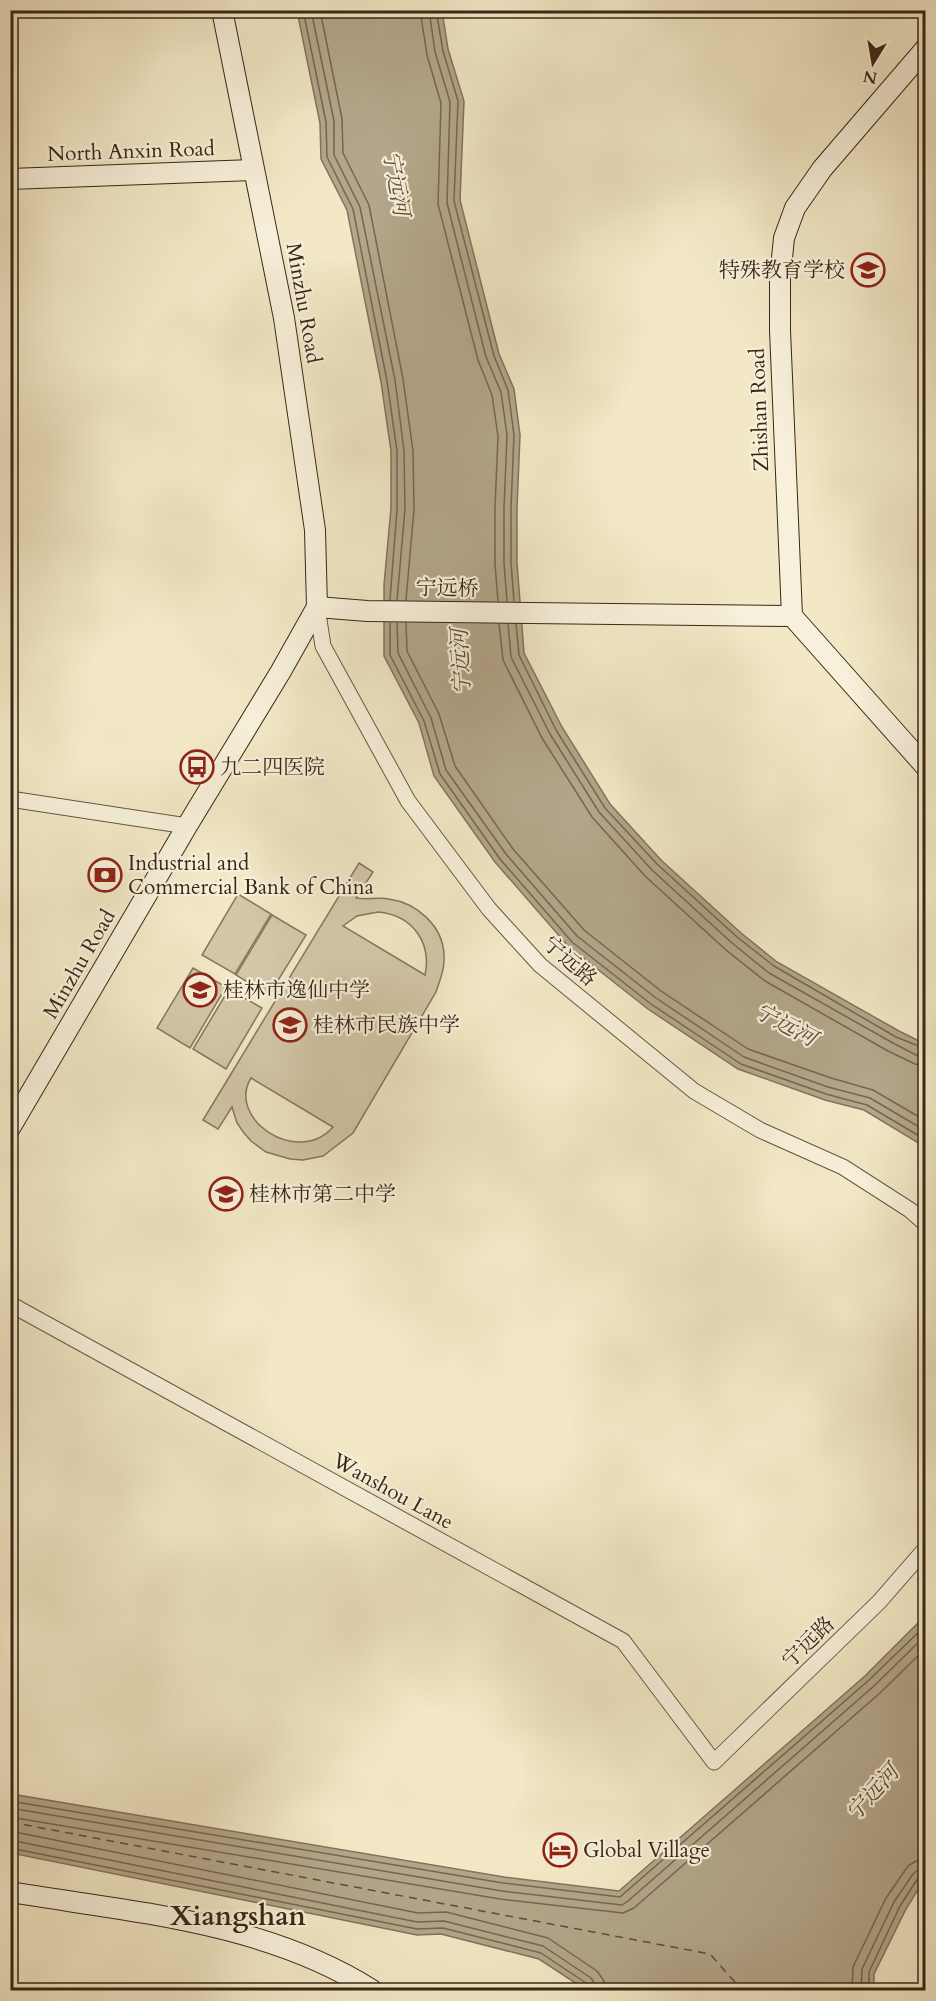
<svg xmlns="http://www.w3.org/2000/svg" width="936" height="2001" font-family="Cardo,'Noto Serif SC',serif">
	<style>
		.green { fill: #d3c7a8; stroke: #86775f; stroke-width: 1.5; fill-rule: evenodd }
		.water { fill: #b3a68a; stroke: #83735c; stroke-width: 1.5 }
		.lines { fill: none; stroke-linecap: round; stroke-linejoin: round }
		.shore { stroke: #766650; stroke-width: 1.5 }
		.ferry { stroke: #5e4d39; stroke-width: 1.5; stroke-dasharray: 8 6; stroke-linecap: butt }
		.street-casing { stroke: #685742; stroke-width: 17 }
		.secondary-casing { stroke: #3a2716; stroke-width: 22 }
		.street { stroke: #f7f0da; stroke-width: 15 }
		.secondary { stroke: #f7f0da; stroke-width: 20 }
		.labels { text-anchor: middle; stroke-width: 4.5; stroke-linejoin: round; paint-order: stroke }
		.street-label { font-size: 21px; fill: #3a2716; stroke: #f7f0da }
		.poi-label { font-size: 21px; fill: #3a2716; stroke: #f7f0da; text-anchor: start }
		.water-label { font-size: 22px; font-style: italic; fill: #5e4d39; stroke: #f7f0da }
		.district-label { font-size: 27px; font-weight: bold; fill: #3a2716; stroke: #f7f0da }
	</style>
	<rect width="100%" height="100%" fill="#f2e8c6"/>
	<filter id="stains"><feTurbulence type="fractalNoise" baseFrequency=".00333" numOctaves="4"/><feColorMatrix values="0 0 0 0 .2 0 0 0 0 .09 0 0 0 0 .02 0 0 0 .5 -.17"/></filter>
	<radialGradient id="worn" r=".72"><stop offset=".6" stop-color="#630" stop-opacity="0"/><stop offset="1" stop-color="#630" stop-opacity=".3"/></radialGradient>
	<g class="green">
		<path d="M359,863l14,9 -17,26c10,2 22,-1 33,1 28,4 54,27 55,56 1,13 -4,25 -8,37l-83,141 -30,23 -20,4 -13,-1 -24,-7 -15,-11 -7,-8 -7,-10 -5,-16 -14,22 -15,-9zM378,912c34,3 54,30 47,63l-82,-49 14,-10zM251,1078l82,49c-35,40 -107,-8 -82,-49z"/>
		<path d="M238,894l33,20 -36,60 -33,-19z"/>
		<path d="M272,915l34,20 -37,60 -33,-20z"/>
		<path d="M193,968l33,19 -36,61 -33,-20z"/>
		<path d="M229,989l33,19 -36,61 -33,-20z"/>
	</g>
	<g class="water">
		<path d="M297,11h145l6,38 16,52 -4,99 39,154 15,35 6,46 -3,73v55l7,90 38,74 48,77 51,56 80,73 36,29 122,69 26,13v103l-61,-37 -39,-10 -87,-31 -90,-60 -80,-63 -73,-84 -61,-86 -15,-53 -35,-67v-71l7,-77v-57l-10,-69 -34,-172 -26,-51 -1,-36z"/>
		<path d="M925,1616v262l-19,31 -32,65v16h-288l-47,-31 -98,-25 -24,1 -406,-82v-59l493,83 115,14 246,-215z"/>
	</g>
	<g class="lines">
		<g class="shore">
			<path d="M303,10l23,112 1,35 26,52 34,172 10,70v58l-7,91"/>
			<path d="M311,10l23,111v34l26,52 35,173 9,71 1,58 -8,91"/>
			<path d="M320,10l22,109 1,34 26,52 34,174 10,72 1,58 -8,91"/>
			<path d="M420,10l7,45 14,48 -3,101 40,156 14,35 6,41 -3,72v56l3,37"/>
			<path d="M429,10l6,42 15,50 -3,101 39,154 15,35 6,43 -3,73v55l3,38"/>
			<path d="M436,10l7,41 15,50 -4,100 40,155 14,34 6,45 -3,73v55l3,38"/>
			<path d="M390,623v32l34,66 16,53 60,85 72,83 79,62 90,60 85,30 41,11 59,35"/>
			<path d="M397,623l1,30 33,65 15,52 60,84 71,82 79,62 88,59 84,30 42,11 56,33"/>
			<path d="M406,623l1,28 32,63 16,52 58,83 71,81 77,61 87,58 83,29 42,12 53,31"/>
			<path d="M499,624l4,36 39,78 50,79 53,59 81,74 39,31 123,70 27,13 11,2"/>
			<path d="M508,624l3,33 39,77 49,78 53,58 80,73 37,30 124,70 25,13 8,1"/>
			<path d="M516,624l3,31 37,75 49,78 52,56 80,73 37,29 122,71 30,12"/>
			<path d="M10,1801l493,82 117,14 249,-217 57,-55"/>
			<path d="M10,1808l492,83 120,14 6,-4 246,-215 52,-51"/>
			<path d="M10,1817l490,82 123,14 11,-5 246,-215 46,-45"/>
			<path d="M10,1831l408,82 28,-1 102,26 49,33 7,10 1,9"/>
			<path d="M10,1840l407,82 27,-1 99,25 48,32 4,6 1,6"/>
			<path d="M10,1848l407,81 26,-1 98,25 45,30 3,7"/>
			<path d="M852,1990l1,-23 33,-69 22,-32 8,-5 10,-1"/>
			<path d="M861,1990l1,-21 32,-67 19,-28 6,-5h7"/>
			<path d="M869,1990v-18l31,-66 18,-28 8,-2"/>
		</g>
		<path class="ferry" d="M10,1822l700,132 32,36"/>
		<defs>
			<g id="street">
				<path d="M317,607l6,39 85,155 81,108 51,56 154,126 66,39 83,37 67,43 16,14"/>
				<path d="M10,799l177,27"/>
				<path d="M10,1304l613,337 91,121 165,-160 47,-54"/>
			</g>
			<g id="secondary">
				<path d="M926,48l-104,121 -27,39 -11,30 -4,40v52l12,286 134,151"/>
				<path d="M10,179l243,-9"/>
				<path d="M317,607l50,4 425,5"/>
				<path d="M10,1128l177,-302 94,-155 36,-64 -2,-77 -31,-212 -62,-308"/>
				<path d="M10,1892c122,20 255,30 362,98"/>
			</g>
		</defs>
		<use href="#street" class="street-casing"/>
		<use href="#secondary" class="secondary-casing"/>
		<use href="#street" class="street"/>
		<use href="#secondary" class="secondary"/>
	</g>
	<defs>
		<symbol id="school-ring" viewBox="-11 -11 22 22"><circle r="9.5" fill="#f7f0da" stroke="#8f2418" stroke-width="1.5"/><path d="M0-5L7-2L0 1L-7-2ZM-4 1L0 2.5L4 1V4Q0 6-4 4Z" fill="#8f2418"/></symbol>
		<symbol id="bus-ring" viewBox="-11 -11 22 22"><circle r="9.5" fill="#f7f0da" stroke="#8f2418" stroke-width="1.5"/><path d="M-5-6H5V4H4V6H2V4H-2V6H-4V4H-5ZM-3.5-4V0h7V-4ZM-3.5 1.2v1.5H-2V1.2ZM2 1.2v1.5H3.5V1.2Z" fill="#8f2418"/></symbol>
		<symbol id="bank-ring" viewBox="-11 -11 22 22"><circle r="9.5" fill="#f7f0da" stroke="#8f2418" stroke-width="1.5"/><path d="M-6-4H6V4H-6ZM0-2.3a2.3 2.3 0 1 0 0 4.6a2.3 2.3 0 1 0 0-4.6Z" fill="#8f2418"/></symbol>
		<symbol id="hotel-ring" viewBox="-11 -11 22 22"><circle r="9.5" fill="#f7f0da" stroke="#8f2418" stroke-width="1.5"/><path d="M-6-4.5h1.5V1H6V5H4.5V3h-9V5H-6ZM-4 0a1.8 1.8 0 1 1 3.6 0ZM.5 0V-2.5h3Q6-2.5 6 0Z" fill="#8f2418"/></symbol>
	</defs>
	<g fill-rule="evenodd">
		<use href="#school-ring" x="849" y="251" width="38" height="38"/>
		<use href="#bus-ring" x="178" y="748" width="38" height="38"/>
		<use href="#bank-ring" x="86" y="856" width="38" height="38"/>
		<use href="#school-ring" x="181" y="971" width="38" height="38"/>
		<use href="#school-ring" x="271" y="1006" width="38" height="38"/>
		<use href="#school-ring" x="207" y="1175" width="38" height="38"/>
		<use href="#hotel-ring" x="541" y="1831" width="38" height="38"/>
	</g>
	<g class="labels">
		<g class="street-label">
			<text transform="translate(131 151) rotate(-2)" y="7">North Anxin Road</text>
			<text transform="translate(304 303) rotate(80)" y="7">Minzhu Road</text>
			<text transform="translate(759 410) rotate(-92)" y="7">Zhishan Road</text>
			<text transform="translate(447 588) rotate(1)" y="7">宁远桥</text>
			<text transform="translate(570 961) rotate(41)" y="7">宁远路</text>
			<text transform="translate(79 964) rotate(-60)" y="7">Minzhu Road</text>
			<text transform="translate(393 1491) rotate(29)" y="7">Wanshou Lane</text>
			<text transform="translate(808 1642) rotate(-44)" y="7">宁远路</text>
		</g>
		<g class="poi-label">
			<text x="845" y="277" text-anchor="end">特殊教育学校</text>
			<text x="220" y="774">九二四医院</text>
			<text x="128" y="870">Industrial and<tspan x="128" dy="24">Commercial Bank of China</tspan></text>
			<text x="223" y="997">桂林市逸仙中学</text>
			<text x="313" y="1032">桂林市民族中学</text>
			<text x="249" y="1201">桂林市第二中学</text>
			<text x="583" y="1857">Global Village</text>
		</g>
		<g class="water-label">
			<text transform="translate(397 183) rotate(80)" y="8">宁远河</text>
			<text transform="translate(460 662) rotate(-93)" y="8">宁远河</text>
			<text transform="translate(786 1024) rotate(28)" y="8">宁远河</text>
			<text transform="translate(872 1792) rotate(-48)" y="8">宁远河</text>
		</g>
		<g class="district-label">
			<text x="238" y="1925">Xiangshan</text>
		</g>
	</g>
	<rect width="936" height="2001" fill="none" stroke="#f2e8c6" stroke-width="36"/>
	<rect x="12" y="12" width="912" height="1977" fill="none" stroke="#3a2716" stroke-width="3"/>
	<rect x="18" y="18" width="900" height="1965" fill="none" stroke="#3a2716" stroke-width="1.5"/>
	<g transform="translate(873 63) rotate(191)" stroke="#f7f0da" stroke-width="4.5" paint-order="stroke">
	<path d="M0-4.5L10 22L0 15L-10 22Z" fill="#3a2716"/>
	<text y="-9" font-size="16" font-weight="bold" text-anchor="middle" fill="#3a2716">N</text>
	</g>
	<rect width="100%" height="100%" filter="url(#stains)"/>
	<rect width="100%" height="100%" fill="url(#worn)"/>
</svg>
